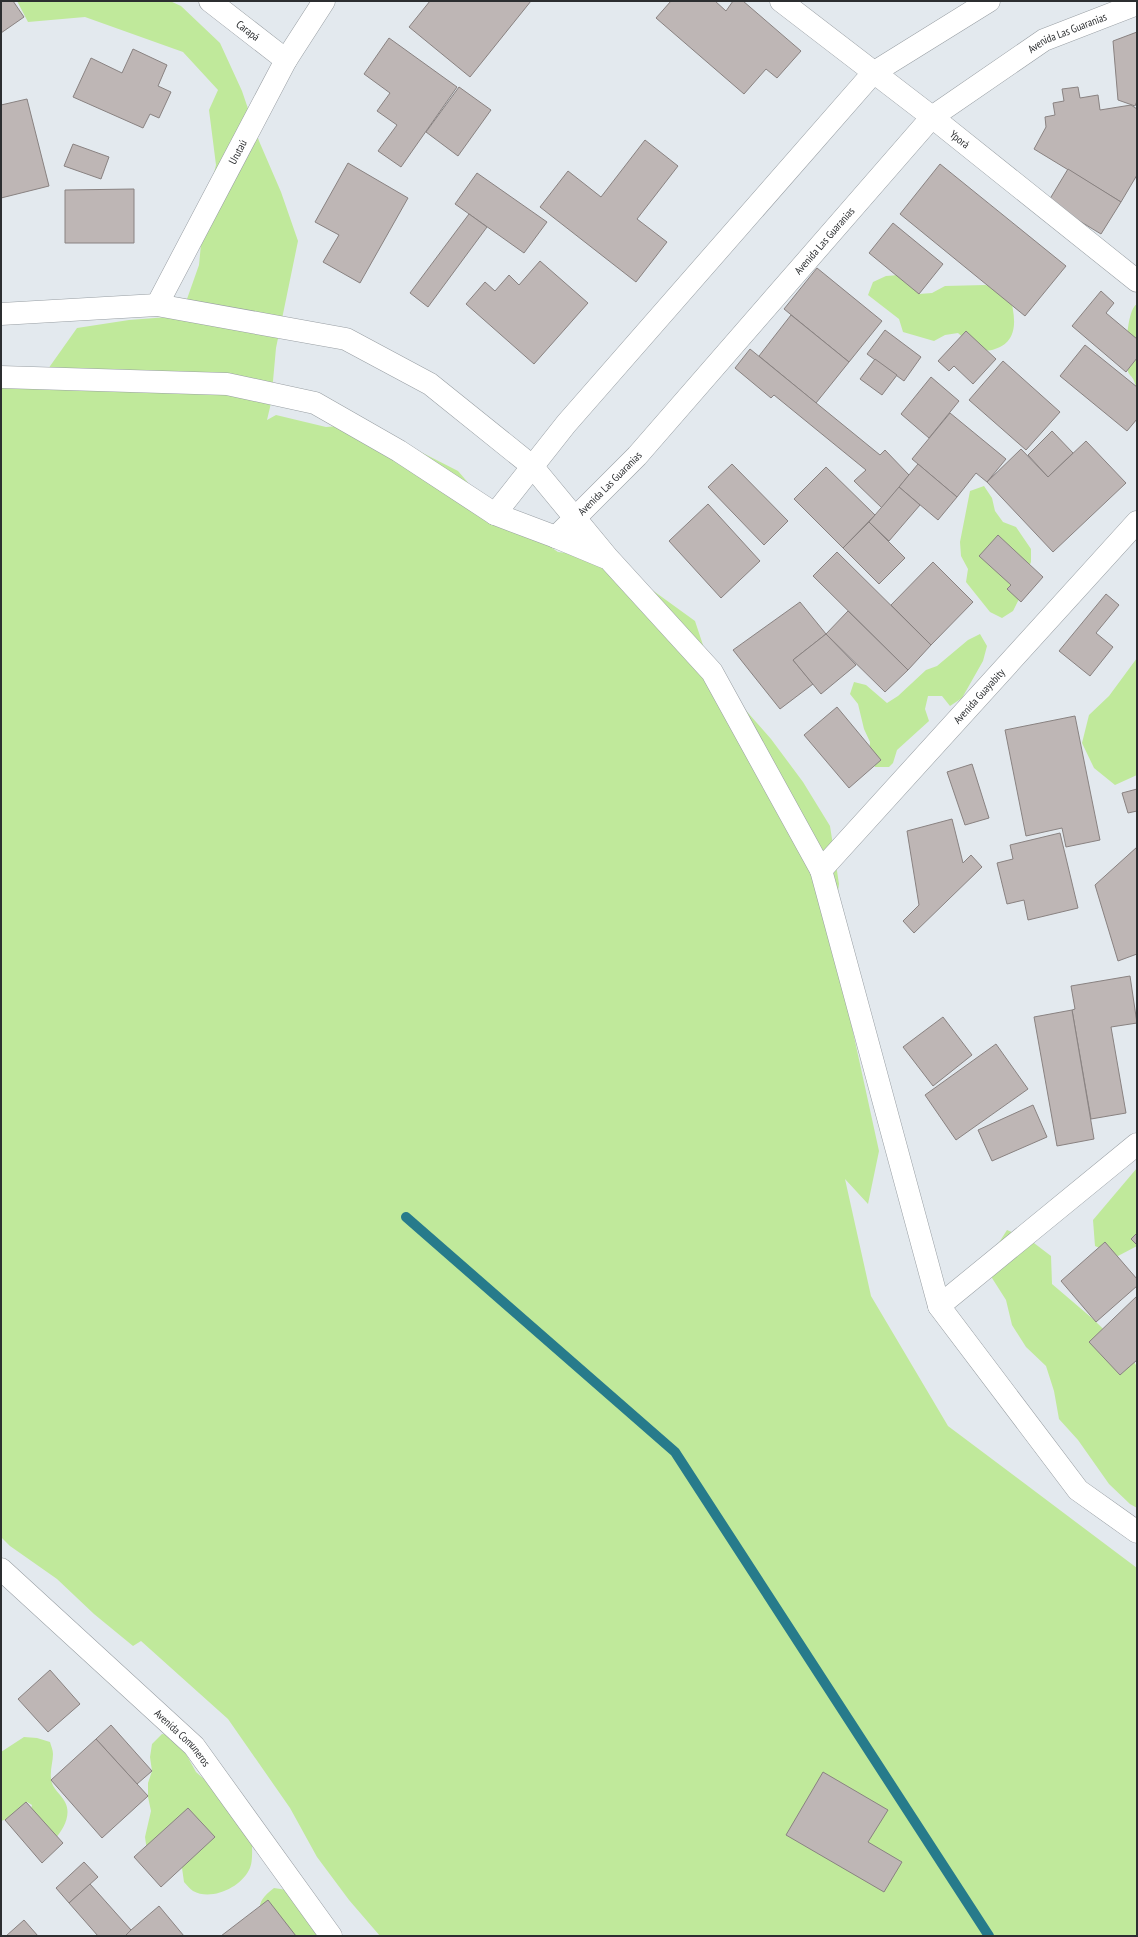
<svg xmlns="http://www.w3.org/2000/svg" width="1138" height="1937" font-family="'PT Sans Narrow',sans-serif">
	<style>
		.green { fill: #c0e99b }
		.lines { fill: none; stroke-linecap: round; stroke-linejoin: round }
		.stream { stroke: #277b8b; stroke-width: 10 }
		.building { fill: #beb6b5; stroke: #898281 }
		.minor-casing { stroke: #989ea3; stroke-width: 23 }
		.minor { stroke: #fff; stroke-width: 22 }
		.labels { text-anchor: middle; stroke-width: 4; stroke-linejoin: round; paint-order: stroke }
		.street-label { font-size: 11px; fill: #2c2e30; stroke: #fff }
	</style>
	<rect width="100%" height="100%" fill="#e3e9ee"/>
	<g class="green">
		<path d="M17,1h153l11,5 39,37 22,48 17,50 22,51 17,49 -22,107 -5,55 -4,17 9,-5 50,12 40,-3 92,47 37,43 13,4 50,34 50,6 87,63 17,51 59,67 32,43 27,44 9,58 -7,52 47,215 -11,53 -23,-25 26,117 77,130 189,142v368h-757l-31,-36 -32,-43 -27,-49 -62,-89 -87,-78 -8,5 -39,-32 -37,-35 -47,-33 -9,-9v-1161l47,-7 29,-41 52,-8 52,-4 18,-51 5,-52 12,-48 -7,-55 9,-20 -35,-38 -98,-35 -57,5z"/>
		<path d="M899,275l11,7 9,12 13,-1 13,-7 40,-1 14,3 11,8c5,20 10,45 -15,53 -5,2 -13,2 -18,0 -7,-4 -13,-11 -19,-16l-13,2 -11,6 -31,-9 -4,-13 -31,-24 5,-13 13,-6z"/>
		<path d="M1137,304v89c-1,-3 -1,-8 -3,-12 -1,-4 -6,-7 -6,-10 -3,-13 -2,-61 9,-67z"/>
		<path d="M984,486l8,12 3,13 8,11 13,5 15,22v13l-5,11 -7,26 -6,12 -11,7 -12,-6 -24,-30 2,-13 -7,-13 -1,-14 10,-51z"/>
		<path d="M980,634l7,12 -4,15 -21,37 -12,8 -8,-10h-14l-3,13 4,12 -32,29 -4,13 -4,4h-14l-6,-12 1,-13 -6,-13 -6,-25 -8,-10 4,-12 12,3 21,18 11,-7 28,-26 11,-4 31,-26z"/>
		<path d="M1137,658v117l-22,10 -21,-17 -12,-25 7,-28 20,-19z"/>
		<path d="M1137,1168v78l-19,10 -23,-10 -2,-26z"/>
		<path d="M1007,1230l23,10 21,16 1,28 41,35 38,37 6,11v141l-7,-4 -21,-20 -31,-44 -19,-21 -5,-28 -8,-25 -20,-19 -14,-22 -6,-25 -14,-22 1,-26z"/>
		<path d="M162,1734l14,2 20,36 10,9 46,62c0,8 1,20 -3,27 -9,18 -38,31 -56,21 -3,-2 -6,-6 -9,-9l-2,-14 -35,-17 -2,-14 6,-26 -3,-14v-14l4,-12 -2,-14 2,-13z"/>
		<path d="M24,1737l13,1 13,4c1,4 3,8 3,12 0,8 -3,15 -2,25 1,10 10,15 14,23 7,13 -2,28 -10,37l-26,-21 3,-13 -5,-3 -20,17 -6,2v-69z"/>
		<path d="M274,1888l13,2 43,46h-64c-6,-23 -14,-32 8,-48z"/>
	</g>
	<g class="lines">
		<path class="stream" d="M406,1217l269,235 314,484"/>
	</g>
	<g class="building">
		<path d="M1,1h12l11,16 -23,16z"/>
		<path d="M430,1h101l-61,76 -61,-50z"/>
		<path d="M671,1h44l11,10 7,-10h10l58,50 -24,27 -11,-9 -22,25 -88,-76z"/>
		<path d="M1137,32v69l-2,5 -17,-6 -5,-59z"/>
		<path d="M389,38l68,49 -56,80 -23,-16 19,-26 -20,-14 13,-18 -26,-19z"/>
		<path d="M133,49l34,16 -9,21 13,6 -12,26 -9,-4 -7,14 -70,-31 18,-39 31,15z"/>
		<path d="M459,87l32,23 -33,46 -32,-24z"/>
		<path d="M1078,87l2,11 18,-3 2,15 31,-5 6,4v66l-16,27 -87,-53 12,-22 -1,-10 10,-2 -2,-12 11,-2 -2,-12z"/>
		<path d="M27,99l22,87 -48,12v-93z"/>
		<path d="M645,140l33,26 -41,53 30,23 -31,40 -96,-75 28,-36 33,26z"/>
		<path d="M73,144l36,13 -8,22 -37,-13z"/>
		<path d="M348,163l60,35 -48,85 -37,-21 16,-27 -24,-13z"/>
		<path d="M940,164l126,102 -41,50 -125,-102z"/>
		<path d="M1068,169l53,33 -20,32 -53,-32z"/>
		<path d="M477,173l70,49 -23,31 -69,-49z"/>
		<path d="M134,189v54h-69v-53z"/>
		<path d="M469,214l18,13 -59,80 -18,-14z"/>
		<path d="M893,223l50,41 -24,30 -50,-41z"/>
		<path d="M540,261l48,42 -54,61 -68,-60 19,-22 10,9 14,-16 10,10z"/>
		<path d="M817,268l65,53 -33,41 -65,-53z"/>
		<path d="M1101,291l13,12 -8,10 31,26v19l-11,14 -54,-46z"/>
		<path d="M791,315l58,47 -33,41 -57,-47z"/>
		<path d="M885,330l36,27 -17,24 -37,-27z"/>
		<path d="M966,331l30,28 -23,25 -19,-18 -5,5 -11,-10z"/>
		<path d="M1085,345l52,42v32l-10,12 -67,-55z"/>
		<path d="M750,349l130,106 5,-5 24,25 -27,33 -28,-27 12,-11 -92,-75 -3,3 -36,-30z"/>
		<path d="M875,359l22,16 -15,20 -22,-16z"/>
		<path d="M1003,361l57,51 -34,38 -57,-50z"/>
		<path d="M931,377l28,24 -30,37 -28,-24z"/>
		<path d="M950,413l56,46 -19,23 -11,-9 -19,24 -45,-38z"/>
		<path d="M1052,431l21,22 -25,24 -20,-22z"/>
		<path d="M1086,441l40,42 -73,69 -66,-70 34,-33 27,28z"/>
		<path d="M732,464l56,57 -24,24 -56,-58z"/>
		<path d="M918,464l39,33 -19,23 -39,-33z"/>
		<path d="M826,467l49,48 -32,33 -49,-49z"/>
		<path d="M899,487l21,18 -31,36 -20,-19z"/>
		<path d="M708,504l52,57 -39,37 -52,-57z"/>
		<path d="M869,522l36,36 -26,26 -36,-36z"/>
		<path d="M998,535l45,42 -22,25 -14,-13 4,-4 -32,-29z"/>
		<path d="M837,552l94,93 -23,25 -95,-94z"/>
		<path d="M933,562l40,40 -42,43 -40,-40z"/>
		<path d="M1106,594l13,11 -23,28 17,14 -23,29 -31,-25z"/>
		<path d="M800,602l26,32 -33,26 20,24 -33,25 -47,-59z"/>
		<path d="M848,611l60,59 -23,22 -59,-58z"/>
		<path d="M826,634l30,31 -35,29 -28,-34z"/>
		<path d="M837,707l44,53 -32,28 -45,-53z"/>
		<path d="M1075,716l25,124 -34,7 -4,-19 -36,8 -21,-106z"/>
		<path d="M972,764l17,54 -24,7 -18,-53z"/>
		<path d="M1137,789v22l-9,2 -6,-20z"/>
		<path d="M952,819l11,44 8,-8 11,12 -68,66 -11,-12 16,-16 -12,-74z"/>
		<path d="M1060,833l18,75 -50,12 -4,-20 -17,4 -10,-41 16,-4 -3,-14z"/>
		<path d="M1137,847v107l-19,7 -23,-76z"/>
		<path d="M1130,976l7,47 -26,4 15,86 -35,6 -19,-109 3,-1 -4,-23z"/>
		<path d="M1072,1010l22,129 -37,7 -23,-129z"/>
		<path d="M943,1017l29,38 -39,31 -30,-39z"/>
		<path d="M996,1044l32,45 -72,51 -31,-45z"/>
		<path d="M1033,1105l14,32 -55,24 -14,-31z"/>
		<path d="M1137,1233v12l-6,-6z"/>
		<path d="M1105,1242l32,37v7l-41,36 -35,-41z"/>
		<path d="M1137,1296v64l-17,15 -31,-33z"/>
		<path d="M50,1670l30,34 -32,28 -30,-33z"/>
		<path d="M111,1725l41,46 -15,13 -41,-45z"/>
		<path d="M96,1739l52,57 -46,42 -51,-58z"/>
		<path d="M823,1772l65,38 -20,32 34,20 -18,30 -98,-57z"/>
		<path d="M26,1802l37,41 -21,20 -37,-43z"/>
		<path d="M188,1808l27,29 -54,50 -27,-30z"/>
		<path d="M84,1862l14,15 -29,26 -13,-15z"/>
		<path d="M90,1884l41,46 -6,6h-27l-29,-33z"/>
		<path d="M268,1900l28,36h-75z"/>
		<path d="M159,1906l25,30h-59l6,-6z"/>
		<path d="M24,1920l14,16h-32z"/>
	</g>
	<g class="lines">
		<defs>
			<g id="minor">
				<path id="s1" d="M210,1l76,59"/>
				<path id="s2" d="M781,1l151,116 205,164"/>
				<path id="s3" d="M157,305l129,-245 38,-59"/>
				<path d="M1,314l156,-9 189,34 84,45 102,82 76,92 104,114 109,198 118,436 139,184 59,42"/>
				<path d="M1,377l226,7 88,19 84,48 96,63 61,23 48,20"/>
				<path d="M495,514l71,-90 307,-351 116,-72"/>
				<path id="s4" d="M556,537l81,-81 295,-339 112,-77 93,-36"/>
				<path id="s5" d="M821,870l316,-348"/>
				<path d="M939,1306l198,-162"/>
				<path id="s6" d="M1,1569l193,177 137,190"/>
			</g>
		</defs>
		<use href="#minor" class="minor-casing"/>
		<use href="#minor" class="minor"/>
	</g>
	<g class="labels">
		<g class="street-label">
			<text dy="4" stroke="none"><textPath href="#s1" startOffset="48">Carapá</textPath></text>
			<text dy="4" stroke="none"><textPath href="#s4" startOffset="724">Avenida Las Guaranias</textPath></text>
			<text dy="4" stroke="none"><textPath href="#s2" startOffset="226">Yporá</textPath></text>
			<text dy="4" stroke="none"><textPath href="#s3" startOffset="173">Urutaú</textPath></text>
			<text dy="4" stroke="none"><textPath href="#s4" startOffset="400">Avenida Las Guaranias</textPath></text>
			<text dy="4" stroke="none"><textPath href="#s4" startOffset="76">Avenida Las Guaranias</textPath></text>
			<text dy="4" stroke="none"><textPath href="#s5" startOffset="235">Avenida Guayabity</textPath></text>
			<text dy="4" stroke="none"><textPath href="#s6" startOffset="248">Avenida Comuneros</textPath></text>
		</g>
	</g>
	<rect width="1138" height="1937" fill="none" stroke="#2c2e30" stroke-width="4"/>
</svg>
